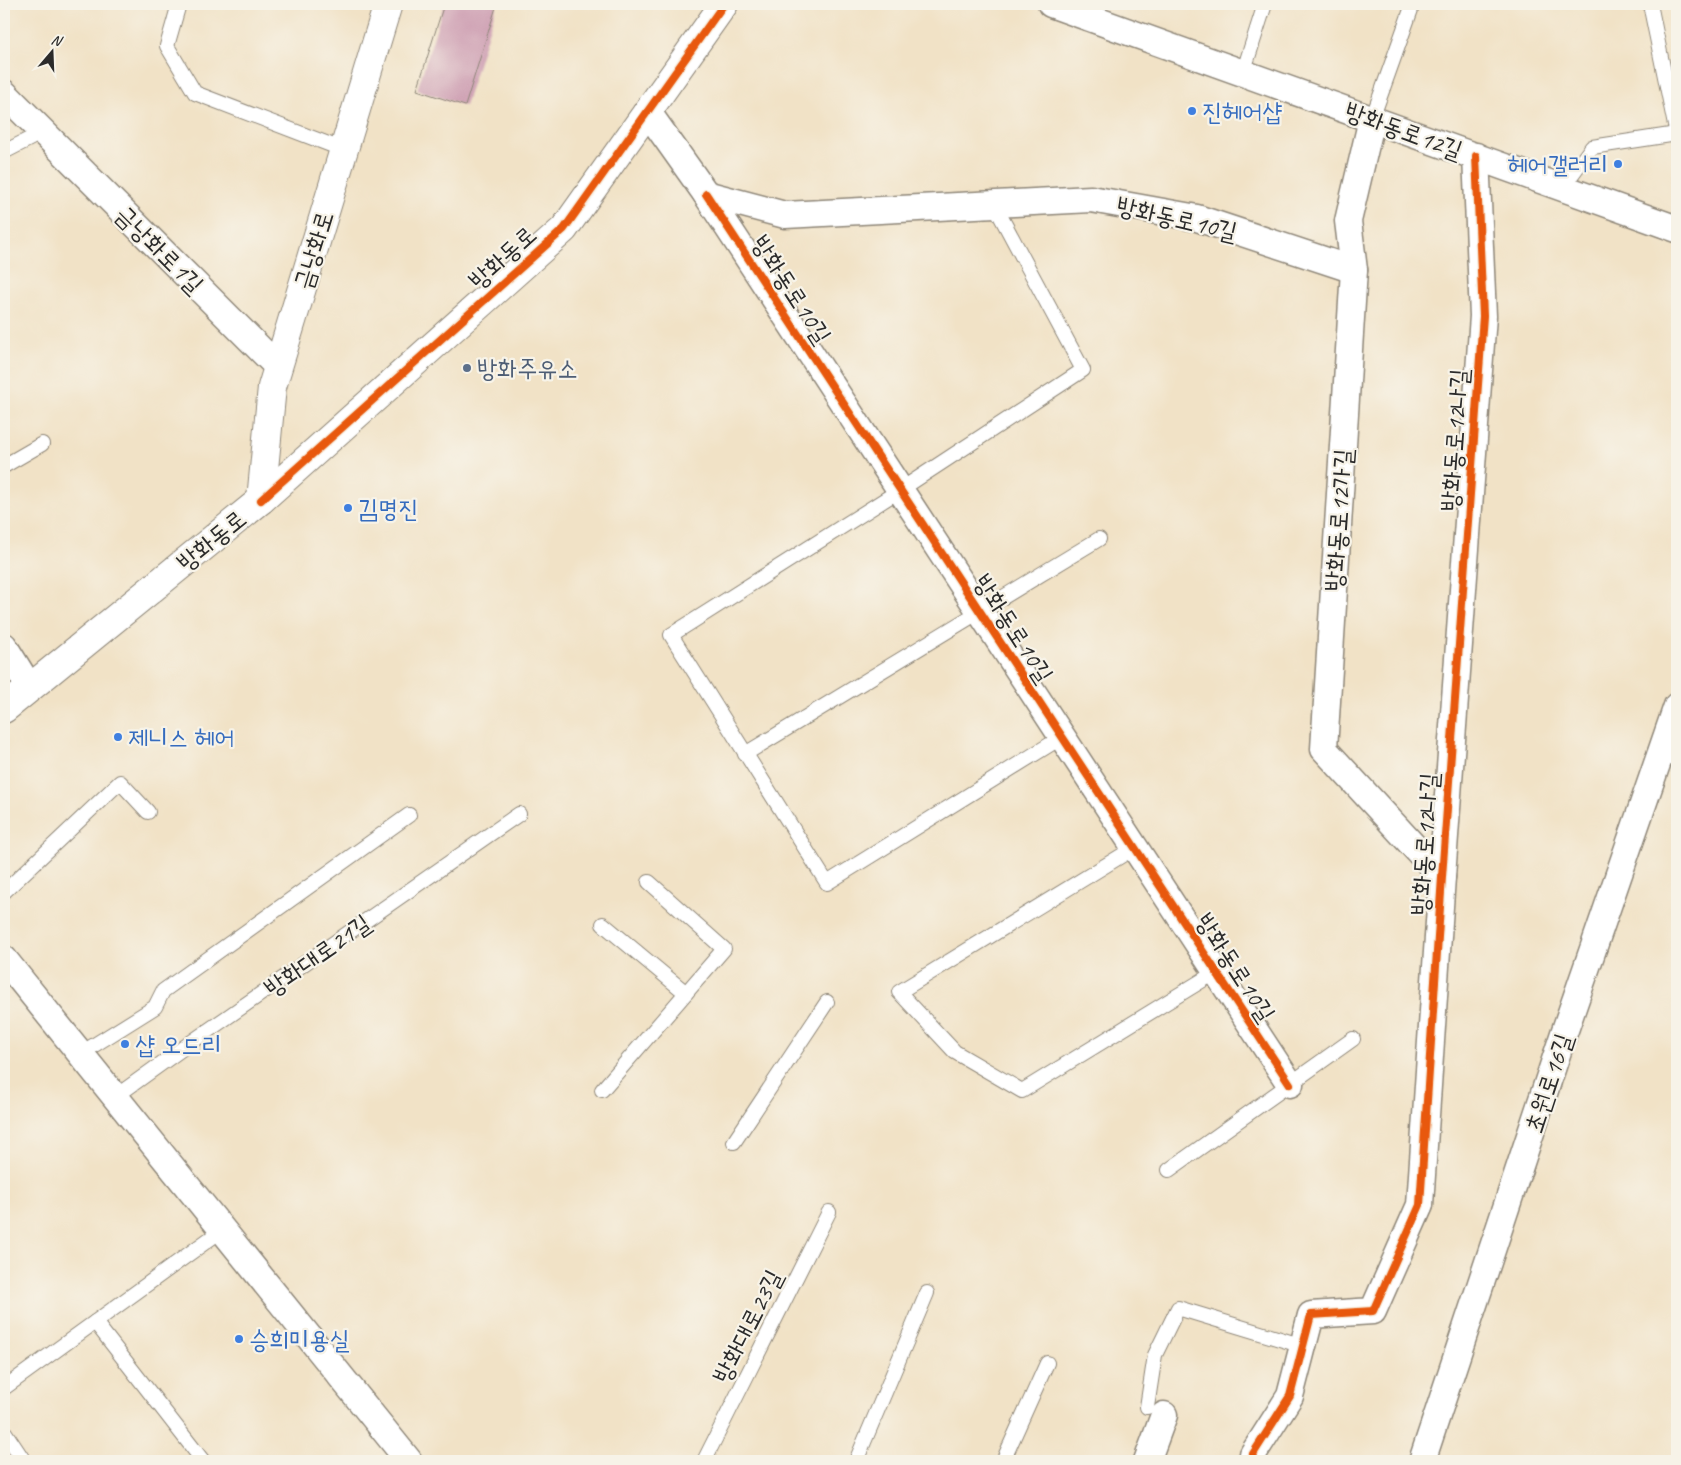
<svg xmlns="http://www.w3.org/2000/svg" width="1681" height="1465" font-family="Caveat,'Poor Story',sans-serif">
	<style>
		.building { fill: #cc9bb0 }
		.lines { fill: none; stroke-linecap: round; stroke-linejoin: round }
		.lane-casing { stroke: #8e8678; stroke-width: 16 }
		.street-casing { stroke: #8e8678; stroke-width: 29 }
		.secondary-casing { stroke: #8e8678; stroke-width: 30 }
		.lane { stroke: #fff; stroke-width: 14 }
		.street { stroke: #fff; stroke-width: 26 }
		.secondary { stroke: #fff; stroke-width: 28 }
		.cycleway-casing { stroke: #f7f3e8; stroke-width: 11 }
		.cycleway { stroke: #e8590c; stroke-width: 8 }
		.shop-dot { fill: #3f7fe0; stroke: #f7f3e8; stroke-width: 2 }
		.service-dot { fill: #5c6f8a; stroke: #f7f3e8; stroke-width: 2 }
		.labels { text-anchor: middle; stroke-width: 4.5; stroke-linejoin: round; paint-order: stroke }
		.shop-label { font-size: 25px; fill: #366cbe; stroke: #f7f3e8; text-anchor: start }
		.street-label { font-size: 25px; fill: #2b2b2b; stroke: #f7f3e8 }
		.service-label { font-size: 25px; fill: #4e5e75; stroke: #f7f3e8; text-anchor: start }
	</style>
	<rect width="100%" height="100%" fill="#f7f3e8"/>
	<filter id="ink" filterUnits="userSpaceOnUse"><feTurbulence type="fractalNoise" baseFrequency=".02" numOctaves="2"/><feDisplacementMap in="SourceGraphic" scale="10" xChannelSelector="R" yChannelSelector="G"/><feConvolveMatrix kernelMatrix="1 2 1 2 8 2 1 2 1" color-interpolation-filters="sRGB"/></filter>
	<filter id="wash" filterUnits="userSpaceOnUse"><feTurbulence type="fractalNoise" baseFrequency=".0096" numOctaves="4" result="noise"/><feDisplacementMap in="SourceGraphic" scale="20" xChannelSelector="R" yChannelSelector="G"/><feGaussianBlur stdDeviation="1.12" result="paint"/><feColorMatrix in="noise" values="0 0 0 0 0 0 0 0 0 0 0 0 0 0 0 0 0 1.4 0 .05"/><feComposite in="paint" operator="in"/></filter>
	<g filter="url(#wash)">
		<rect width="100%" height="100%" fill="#f1e2c6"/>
		<g id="blocks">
			<path class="building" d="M444,4h53l-32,102 -48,-16z"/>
		</g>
	</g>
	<g filter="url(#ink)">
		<use href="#blocks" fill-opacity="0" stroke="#8e8678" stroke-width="1"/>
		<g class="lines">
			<defs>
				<g id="lane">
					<path d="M179,4l-12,42 28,47 149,57"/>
					<path d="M1650,4l27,131"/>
					<path d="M1243,73l22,-69"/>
					<path d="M1372,119l41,-115"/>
					<path d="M4,152l39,-20"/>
					<path d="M1562,188l30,-41 85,-13"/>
					<path d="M994,204l89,166 -183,120 -229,145 156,248 235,-146"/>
					<path d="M4,466l38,-22"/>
					<path d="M745,754l354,-215"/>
					<path d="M1134,848l-235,144 56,60 67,39 194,-119"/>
					<path d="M4,892l116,-110 28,30"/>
					<path d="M603,924l83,69"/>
					<path d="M80,1054l75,-47 8,-16 246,-176"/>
					<path d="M602,1090l122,-141 -75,-67"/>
					<path d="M115,1097l68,-49 336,-234"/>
					<path d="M734,1142l93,-140"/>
					<path d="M1169,1170l184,-131"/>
					<path d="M95,1322l108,139"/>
					<path d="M4,1388l218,-158"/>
					<path d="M1147,1407l8,-52 23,-47 125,38"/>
					<path d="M4,1431l20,30"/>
					<path d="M704,1461l125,-249"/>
					<path d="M856,1461l71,-168"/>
					<path d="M1003,1461l44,-98"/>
				</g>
				<g id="street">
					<path d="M1051,4l626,225"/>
					<path d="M4,93l274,274"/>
					<path d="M647,111l59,83 79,21 306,-16 106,19 157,52"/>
					<path d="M1372,119l-24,102 6,49 -30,479 118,128"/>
					<path d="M706,194l584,890"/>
					<path d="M4,646l26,42"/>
					<path d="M4,959l405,502"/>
					<path d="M1253,1454l37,-58 21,-81 62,-4 47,-106 22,-328 41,-561 -7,-160"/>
					<path d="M1147,1461l17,-46"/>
					<path d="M1422,1461l142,-428 113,-327"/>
				</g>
				<g id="secondary">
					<path d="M261,500l11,-113 116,-383"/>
					<path d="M4,709l257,-209 303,-271 160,-225"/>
				</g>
			</defs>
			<use href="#lane" class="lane-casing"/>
			<use href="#street" class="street-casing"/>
			<use href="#secondary" class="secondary-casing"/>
			<use href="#lane" class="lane"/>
			<use href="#street" class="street"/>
			<use href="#secondary" class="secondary"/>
			<defs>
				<g id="cycleway">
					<path d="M706,194l584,890"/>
					<path d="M261,500l303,-271 160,-225"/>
					<path d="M1253,1454l37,-58 21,-81 62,-4 47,-106 22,-328 41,-561 -7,-160"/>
				</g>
			</defs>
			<use href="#cycleway" class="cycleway-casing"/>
			<use href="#cycleway" class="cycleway"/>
		</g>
	</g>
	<g class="shop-dot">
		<circle cx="1192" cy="111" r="5"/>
		<circle cx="1618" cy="164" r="5"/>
		<circle cx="348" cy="508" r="5"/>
		<circle cx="118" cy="737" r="5"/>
		<circle cx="125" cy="1044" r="5"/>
		<circle cx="239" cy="1339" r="5"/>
	</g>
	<circle class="service-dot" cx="467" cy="368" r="5"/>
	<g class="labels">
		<g class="shop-label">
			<text x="1202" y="120">진헤어샵</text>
			<text x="1608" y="173" text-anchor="end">헤어갤러리</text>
			<text x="358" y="517">김명진</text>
			<text x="128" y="746">제니스 헤어</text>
			<text x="135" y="1053">샵 오드리</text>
			<text x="249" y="1348">승희미용실</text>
		</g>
		<g class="street-label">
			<text transform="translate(1404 130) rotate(20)" y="9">방화동로12길</text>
			<text transform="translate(1177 218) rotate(13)" y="9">방화동로10길</text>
			<text transform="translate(160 249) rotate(45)" y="9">금낭화로1길</text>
			<text transform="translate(313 250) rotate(-73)" y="9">금낭화로</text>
			<text transform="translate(502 257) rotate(-42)" y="9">방화동로</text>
			<text transform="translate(792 289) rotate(57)" y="9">방화동로10길</text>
			<text transform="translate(1454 440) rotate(-86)" y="9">방화동로12나길</text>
			<text transform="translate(1338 520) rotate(-86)" y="9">방화동로12가길</text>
			<text transform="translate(211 540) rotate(-39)" y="9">방화동로</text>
			<text transform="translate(1014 628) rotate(57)" y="9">방화동로10길</text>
			<text transform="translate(1424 844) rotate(-86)" y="9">방화동로12나길</text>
			<text transform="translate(317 955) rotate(-35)" y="9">방화대로21길</text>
			<text transform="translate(1236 967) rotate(57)" y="9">방화동로10길</text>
			<text transform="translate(1548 1083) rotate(-72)" y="9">초원로16길</text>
			<text transform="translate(747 1326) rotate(-63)" y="9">방화대로23길</text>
		</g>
		<g class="service-label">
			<text x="477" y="377">방화주유소</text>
		</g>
	</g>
	<rect width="1681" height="1465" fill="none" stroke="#f7f3e8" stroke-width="20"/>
	<g transform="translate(52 52) rotate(19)" stroke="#f7f3e8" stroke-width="4" paint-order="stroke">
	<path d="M0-4L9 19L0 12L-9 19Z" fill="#2b2b2b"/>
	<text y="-8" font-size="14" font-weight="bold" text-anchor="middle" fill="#2b2b2b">N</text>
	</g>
</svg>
